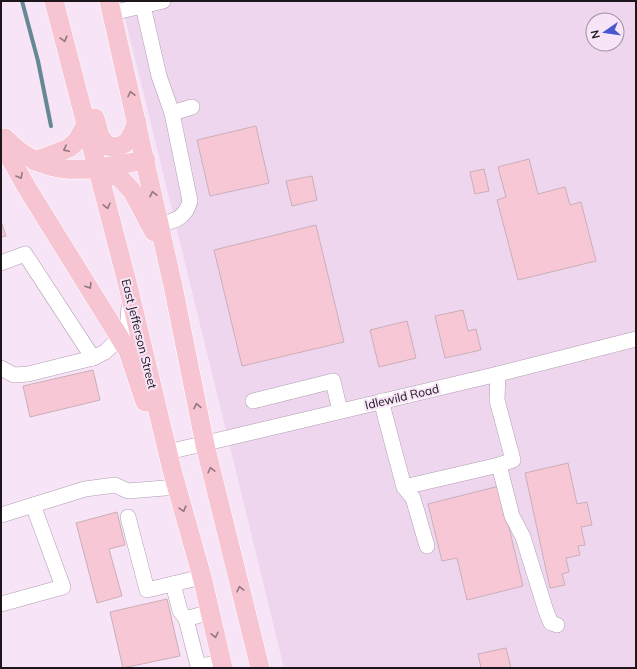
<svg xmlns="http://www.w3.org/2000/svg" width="637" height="669" font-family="Mulish,sans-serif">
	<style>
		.built { fill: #eed6ef; fill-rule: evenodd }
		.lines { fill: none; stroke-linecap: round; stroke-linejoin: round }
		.stream { stroke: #668894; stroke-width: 4 }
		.building { fill: #f8c7d5; stroke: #caafb7 }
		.minor-casing { stroke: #af9daf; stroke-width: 16 }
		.major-casing { stroke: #fff; stroke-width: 20 }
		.minor { stroke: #fff; stroke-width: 15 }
		.major { stroke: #f6c5d1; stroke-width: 19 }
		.oneway { stroke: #947680 }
		.labels { text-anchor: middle; stroke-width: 4; stroke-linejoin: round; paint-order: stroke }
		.street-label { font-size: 12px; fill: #1d161d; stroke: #f7e4f7 }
	</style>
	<rect width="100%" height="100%" fill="#f7e4f7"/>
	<path class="built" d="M121,1h515v667h-352zM593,20h24v24h-24z"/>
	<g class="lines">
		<path class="stream" d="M22,1l16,60 13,65"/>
	</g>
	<g class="building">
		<path d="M256,126l13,57 -59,13 -13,-56z"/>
		<path d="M529,159l9,35 27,-7 5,18 11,-3 15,59 -78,19 -21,-80 9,-3 -8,-30z"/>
		<path d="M484,169l5,22 -14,3 -5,-22z"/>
		<path d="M312,176l5,24 -25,6 -6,-25z"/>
		<path d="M1,221l5,15 -5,1z"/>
		<path d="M316,225l28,117 -102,24 -28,-116z"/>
		<path d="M463,310l5,21 8,-2 5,21 -36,8 -10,-42z"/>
		<path d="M407,321l9,37 -37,9 -9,-37z"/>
		<path d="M93,370l7,30 -70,17 -7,-31z"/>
		<path d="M568,463l9,41 10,-2 5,23 -11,2 4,18 -7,1 2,9 -14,3 3,14 -7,2 3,11 -15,3 -25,-115z"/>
		<path d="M499,486l24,100 -56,14 -10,-42 -15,3 -14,-57z"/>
		<path d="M117,512l8,33 -16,4 13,47 -25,7 -21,-80z"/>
		<path d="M167,599l13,57 -57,12 -13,-56z"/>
		<path d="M506,648l5,20h-30l-3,-14z"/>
	</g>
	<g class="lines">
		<defs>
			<g id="minor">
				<path d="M143,6l16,70 13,37"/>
				<path d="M112,13l51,-12"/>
				<path d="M160,225c15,-5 25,-6 30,-24l-18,-88 20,-6"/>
				<path d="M1,263l24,-9 68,104"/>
				<path d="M1,368l13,7 14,-1 65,-16 12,-6 22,-21 2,-24"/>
				<path d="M498,374l-1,26 16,60 -14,5"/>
				<path d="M253,401l80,-20 7,30"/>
				<path d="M382,401l2,11 20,75 95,-22 13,51 11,21 23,74 5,12 6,2"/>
				<path d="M168,452l330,-78 138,-35"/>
				<path d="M404,487l9,11 14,48"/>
				<path d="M1,515l84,-26 30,-4 13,6 49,-4"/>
				<path d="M128,517l19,73 55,-13"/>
				<path d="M173,584l7,27 6,8"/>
				<path d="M1,604l62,-17 -30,-82"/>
				<path d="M210,612l-24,7 12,47 23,-3"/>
			</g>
			<g id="major">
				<path d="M54,1l74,285 44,184 30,107 21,91"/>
				<path d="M109,1l64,285 32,159 55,223"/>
				<path d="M95,118l5,18 7,10c21,3 23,-7 30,-24"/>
				<path d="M5,138c43,45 87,31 141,22"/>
				<path d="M1,142l26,46 101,163 17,51"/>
				<path d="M35,161l34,-13 8,-7 9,-17"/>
				<path d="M98,168l22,10 12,13 22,41"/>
			</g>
		</defs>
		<use href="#minor" class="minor-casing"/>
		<use href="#major" class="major-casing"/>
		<use href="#minor" class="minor"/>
		<use href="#major" class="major"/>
	</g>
	<defs><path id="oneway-chevron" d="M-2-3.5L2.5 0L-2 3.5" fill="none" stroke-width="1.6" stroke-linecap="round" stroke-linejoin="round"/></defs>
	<g class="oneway">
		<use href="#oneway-chevron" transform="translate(64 39) rotate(75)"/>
		<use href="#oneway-chevron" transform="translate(131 94) rotate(-103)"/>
		<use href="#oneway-chevron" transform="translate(66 149) rotate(153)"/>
		<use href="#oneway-chevron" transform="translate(20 176) rotate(61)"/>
		<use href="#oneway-chevron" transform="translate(153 194) rotate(-102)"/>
		<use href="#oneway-chevron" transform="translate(107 206) rotate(76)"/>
		<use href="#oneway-chevron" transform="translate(89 286) rotate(58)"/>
		<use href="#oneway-chevron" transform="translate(197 406) rotate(-101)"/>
		<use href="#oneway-chevron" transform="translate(211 470) rotate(-104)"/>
		<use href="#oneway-chevron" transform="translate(183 509) rotate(74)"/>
		<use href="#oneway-chevron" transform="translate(240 589) rotate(-104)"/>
		<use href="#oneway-chevron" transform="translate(215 635) rotate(77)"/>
	</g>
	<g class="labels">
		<g class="street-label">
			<text transform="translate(139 334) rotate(76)" y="4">East Jefferson Street</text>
			<text transform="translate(402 397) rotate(-13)" y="4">Idlewild Road</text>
		</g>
	</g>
	<rect width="637" height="669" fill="none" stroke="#1d161d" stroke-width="4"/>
	<g transform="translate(605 32) rotate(257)"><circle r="19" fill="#f7e4f7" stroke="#a092a0"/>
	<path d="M0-3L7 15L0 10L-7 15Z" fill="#4959cd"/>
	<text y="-6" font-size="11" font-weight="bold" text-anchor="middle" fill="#1d161d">N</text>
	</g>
</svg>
